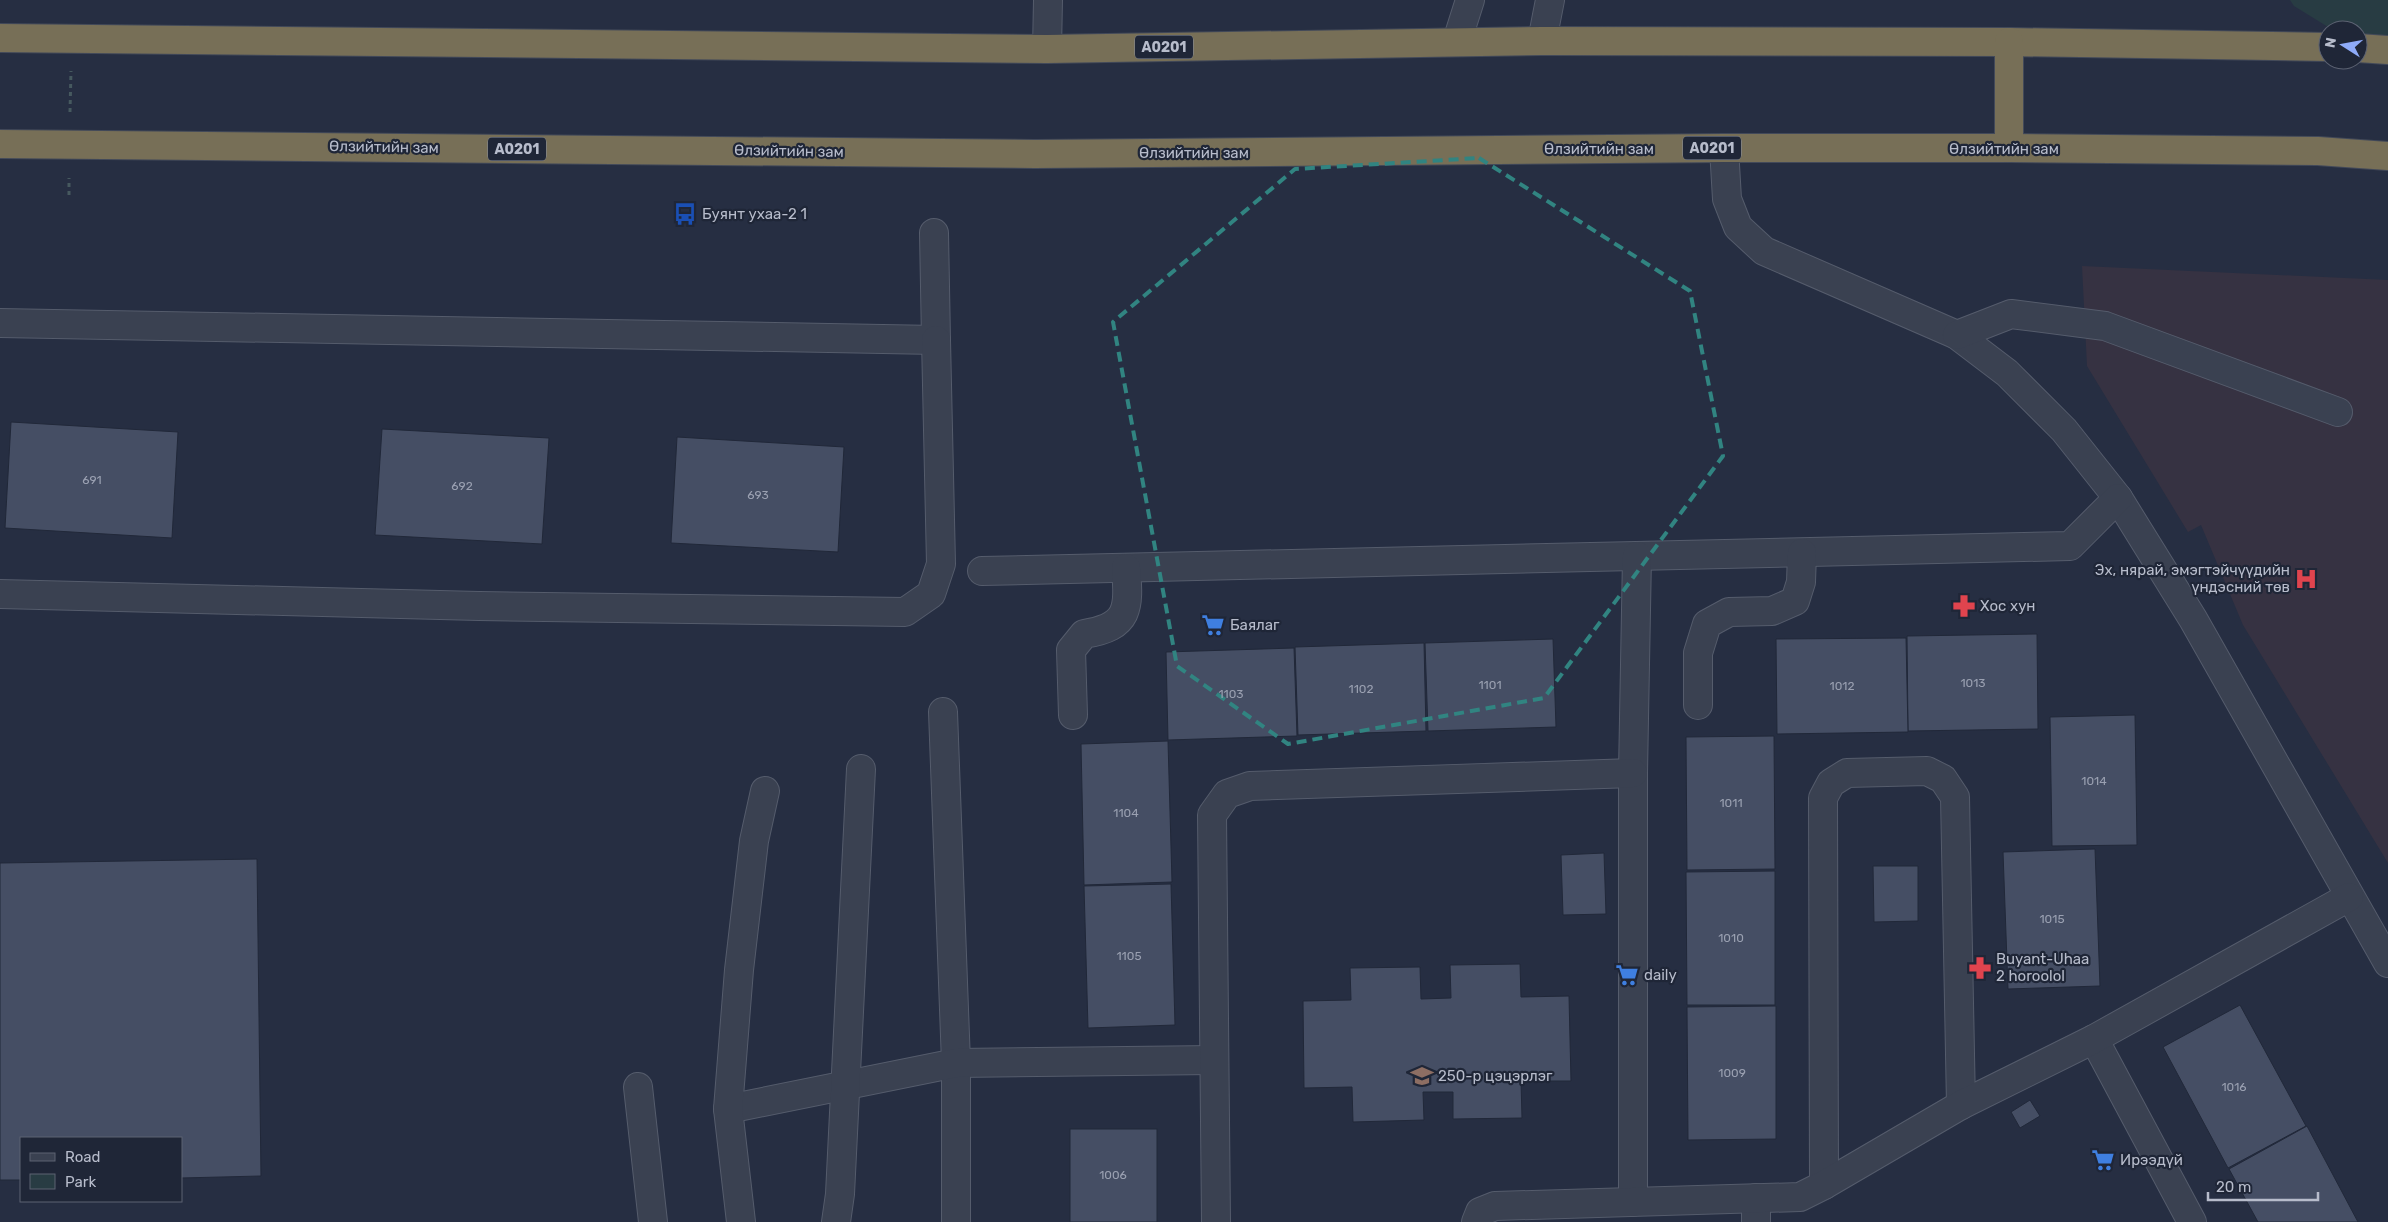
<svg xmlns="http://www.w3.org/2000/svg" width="2388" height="1222" font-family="Rubik,sans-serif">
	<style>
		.medical { fill: #363242 }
		.green { fill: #283c43 }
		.building { fill: #454e64; stroke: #212839 }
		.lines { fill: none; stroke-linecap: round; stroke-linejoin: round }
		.minor-casing { stroke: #555c6c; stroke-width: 30 }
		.highway-casing { stroke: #424959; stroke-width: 30 }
		.path { stroke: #46595f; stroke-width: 3; stroke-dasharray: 4 4; stroke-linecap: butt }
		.minor { stroke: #3a4151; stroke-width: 28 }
		.highway { stroke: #776f57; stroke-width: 28 }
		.marked { fill: none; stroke: #318481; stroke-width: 4; stroke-dasharray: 10 6; stroke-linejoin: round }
		.labels { text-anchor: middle; stroke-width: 4.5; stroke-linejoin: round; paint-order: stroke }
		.number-label { font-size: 12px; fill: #9aa0b1 }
		.shield { fill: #1f2637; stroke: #898f9f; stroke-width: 1 }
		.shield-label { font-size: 14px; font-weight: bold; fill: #b7bccb }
		.street-label { font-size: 15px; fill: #b7bccb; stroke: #1f2637 }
		.poi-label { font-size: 15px; fill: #b7bccb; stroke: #1f2637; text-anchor: start }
	</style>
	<rect width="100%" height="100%" fill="#262e42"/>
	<path class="medical" d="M2082,266l306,14v583l-145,-238 -42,-100 -13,7 -101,-166z"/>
	<path class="green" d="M2290,0h98v65l-30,-19v-16h-25l-39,-24z"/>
	<g class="building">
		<path d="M11,422l167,10 -6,106 -167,-10z"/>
		<path d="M382,429l167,9 -7,106 -167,-9z"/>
		<path d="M677,437l167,10 -6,105 -167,-9z"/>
		<path d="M2037,634l1,95 -130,2 -1,-95z"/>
		<path d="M1906,638l2,94 -131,2 -1,-95z"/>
		<path d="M1553,639l3,88 -128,4 -3,-88z"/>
		<path d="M1424,643l2,88 -128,4 -3,-88z"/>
		<path d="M1294,648l3,88 -129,4 -2,-88z"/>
		<path d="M2135,715l2,130 -85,1 -2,-129z"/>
		<path d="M1774,736l1,133 -88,1 -1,-133z"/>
		<path d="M1168,741l4,141 -88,3 -3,-141z"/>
		<path d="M2095,849l5,137 -92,3 -5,-137z"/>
		<path d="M1604,853l2,61 -43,1 -2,-60z"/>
		<path d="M257,859l4,317 -80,2v-40h-160v42h-21v-317z"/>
		<path d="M1873,866h45v55l-44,1z"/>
		<path d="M1775,871v134h-88l-1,-133z"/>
		<path d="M1171,884l4,141 -87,3 -4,-142z"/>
		<path d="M1520,964l1,33 48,-1 2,85h-50l1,37 -69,1v-27h-30l1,28 -71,2 -1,-35 -48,1 -1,-87 48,-1 -1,-32 70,-1 1,32 30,-1 -1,-33z"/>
		<path d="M2240,1005l66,121 -78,42 -65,-121z"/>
		<path d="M1776,1006v133l-88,1 -1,-133z"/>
		<path d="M2030,1100l10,16 -20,12 -9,-16z"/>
		<path d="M2307,1126l51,96h-100l-29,-53z"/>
		<rect x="1070" y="1129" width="87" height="93"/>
	</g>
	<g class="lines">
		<defs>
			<g id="minor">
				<path d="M1457,41l13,-41"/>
				<path d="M1542,41l8,-41"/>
				<path d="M1047,49l1,-49"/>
				<path d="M1724,148l3,51 11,28 26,24 193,84 50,38 57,57 54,68 75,121 195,344"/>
				<path d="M0,323l936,17 -2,-107"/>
				<path d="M1957,335l54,-21 94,12 233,86"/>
				<path d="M982,571l1088,-25 48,-48"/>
				<path d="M0,594l479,12 426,6 26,-18 10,-30 -5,-224"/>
				<path d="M1698,705v-52l9,-29 22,-12 43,-1 23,-10 6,-19 1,-29"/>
				<path d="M943,712l13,351v159"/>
				<path d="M1073,715l-2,-65 13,-16c46,-7 45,-26 42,-66"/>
				<path d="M2094,1039l98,183"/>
				<path d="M638,1087l15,135"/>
				<path d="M728,1109l228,-46 258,-3"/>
				<path d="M1824,1185l-1,-387 8,-15 16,-10 80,-2 16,8 12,18 6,308"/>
				<path d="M1756,1198v24"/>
				<path d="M1633,1202v-429l4,-217"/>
				<path d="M741,1222l-13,-113 11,-139 15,-129 11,-50"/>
				<path d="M836,1222l4,-28 21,-425"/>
				<path d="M1216,1222l-4,-407 15,-21 23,-8 383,-13"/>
				<path d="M1476,1222l4,-10 15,-6 305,-9 24,-12 137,-80 133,-66 255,-142"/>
			</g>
			<g id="highway">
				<path d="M0,38l1047,11 495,-8 467,1 319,5"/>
				<path d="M2358,48l30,2"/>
				<path d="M0,144l1035,10 689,-6h285l309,3 70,5"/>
				<path d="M2009,148v-106"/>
			</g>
		</defs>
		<use href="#minor" class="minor-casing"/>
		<use href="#highway" class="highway-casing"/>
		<g class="path">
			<path d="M70,112l1,-41"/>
			<path d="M69,195v-17"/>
		</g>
		<use href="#minor" class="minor"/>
		<use href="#highway" class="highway"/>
	</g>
	<path class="marked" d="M1479,158l211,133 33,165 -179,242 -256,46 -111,-78 -64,-344 182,-153z"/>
	<defs>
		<symbol id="bus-bare" viewBox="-9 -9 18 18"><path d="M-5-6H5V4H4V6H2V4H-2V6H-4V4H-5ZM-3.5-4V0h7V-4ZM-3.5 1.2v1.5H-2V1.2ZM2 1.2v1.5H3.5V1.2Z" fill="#1a4fb4" stroke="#1f2637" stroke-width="2.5" paint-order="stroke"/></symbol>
		<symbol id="hospital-bare" viewBox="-9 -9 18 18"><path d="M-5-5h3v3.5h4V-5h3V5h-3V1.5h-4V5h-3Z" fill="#e0444e" stroke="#1f2637" stroke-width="2.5" paint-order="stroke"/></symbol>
		<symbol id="pharmacy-bare" viewBox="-9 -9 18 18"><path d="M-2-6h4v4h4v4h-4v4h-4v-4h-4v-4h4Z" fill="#e0444e" stroke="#1f2637" stroke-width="2.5" paint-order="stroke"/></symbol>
		<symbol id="supermarket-bare" viewBox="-9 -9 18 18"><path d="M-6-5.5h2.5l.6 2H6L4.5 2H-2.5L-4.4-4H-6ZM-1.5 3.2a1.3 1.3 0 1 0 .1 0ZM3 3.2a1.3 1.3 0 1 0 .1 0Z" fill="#3f7fe0" stroke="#1f2637" stroke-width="2.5" paint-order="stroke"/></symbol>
		<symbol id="school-bare" viewBox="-9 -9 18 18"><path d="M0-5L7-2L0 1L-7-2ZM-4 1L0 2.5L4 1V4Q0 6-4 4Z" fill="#8d6e63" stroke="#1f2637" stroke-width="2.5" paint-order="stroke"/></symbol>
	</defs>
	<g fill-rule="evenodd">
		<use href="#bus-bare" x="669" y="198" width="32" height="32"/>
		<use href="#hospital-bare" x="2290" y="563" width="32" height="32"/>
		<use href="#pharmacy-bare" x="1948" y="590" width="32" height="32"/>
		<use href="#supermarket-bare" x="1197" y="609" width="32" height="32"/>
		<use href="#pharmacy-bare" x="1964" y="952" width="32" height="32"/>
		<use href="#supermarket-bare" x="1611" y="959" width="32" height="32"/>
		<use href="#school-bare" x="1406" y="1060" width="32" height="32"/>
		<use href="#supermarket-bare" x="2087" y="1144" width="32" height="32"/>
	</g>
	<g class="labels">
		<g class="number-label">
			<text x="92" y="484">691</text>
			<text x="462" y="490">692</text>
			<text x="758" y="499">693</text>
			<text x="1973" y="687">1013</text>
			<text x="1490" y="689">1101</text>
			<text x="1842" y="690">1012</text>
			<text x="1361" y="693">1102</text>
			<text x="1231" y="698">1103</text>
			<text x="2094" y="785">1014</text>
			<text x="1731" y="807">1011</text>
			<text x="1126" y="817">1104</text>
			<text x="2052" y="923">1015</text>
			<text x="1731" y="942">1010</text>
			<text x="1129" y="960">1105</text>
			<text x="1732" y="1077">1009</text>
			<text x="2234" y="1091">1016</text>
			<text x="1113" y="1179">1006</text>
		</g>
		<g class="shield">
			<rect x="1135" y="35.5" width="58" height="23" rx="4"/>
			<rect x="1683" y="136.5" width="58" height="23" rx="4"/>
			<rect x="488" y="137.5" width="58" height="23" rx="4"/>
		</g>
		<g class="shield-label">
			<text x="1164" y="52">A0201</text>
			<text x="1712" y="153">A0201</text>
			<text x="517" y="154">A0201</text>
		</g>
		<g class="street-label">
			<text transform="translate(384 147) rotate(1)" y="5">Өлзийтийн зам</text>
			<text x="1599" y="154">Өлзийтийн зам</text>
			<text x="2004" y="154">Өлзийтийн зам</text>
			<text transform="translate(789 151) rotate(1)" y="5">Өлзийтийн зам</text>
			<text x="1194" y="158">Өлзийтийн зам</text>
		</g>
		<g class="poi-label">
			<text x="702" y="219">Буянт ухаа-2 1</text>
			<text x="2290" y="575" text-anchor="end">Эх, нярай, эмэгтэйчүүдийн<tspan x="2290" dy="17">үндэсний төв</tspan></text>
			<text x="1980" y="611">Хос хун</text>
			<text x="1230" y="630">Баялаг</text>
			<text x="1996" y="964">Buyant-Uhaa<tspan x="1996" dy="17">2 horoolol</tspan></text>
			<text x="1644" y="980">daily</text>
			<text x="1438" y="1081">250-р цэцэрлэг</text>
			<text x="2120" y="1165">Ирээдүй</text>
		</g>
	</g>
	<rect x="20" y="1137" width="162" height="65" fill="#1f2637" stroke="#5c6272"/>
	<rect x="30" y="1153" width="25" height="8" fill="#3a4151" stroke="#5c6272"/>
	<text x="65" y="1162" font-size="15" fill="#b7bccb">Road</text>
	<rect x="30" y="1174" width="25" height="15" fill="#283c43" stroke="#5c6272"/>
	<text x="65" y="1187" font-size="15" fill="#b7bccb">Park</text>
	<g transform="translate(2343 45) rotate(281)"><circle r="24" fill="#1f2637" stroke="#5c6272"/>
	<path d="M0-4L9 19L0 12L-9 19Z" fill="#8eabf9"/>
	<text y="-8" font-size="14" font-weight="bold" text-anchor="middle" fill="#b7bccb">N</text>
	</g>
	<path d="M2208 1192v8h110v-8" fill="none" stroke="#b7bccb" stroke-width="2.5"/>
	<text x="2216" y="1192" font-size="15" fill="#b7bccb" stroke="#1f2637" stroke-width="4" paint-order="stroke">20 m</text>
</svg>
